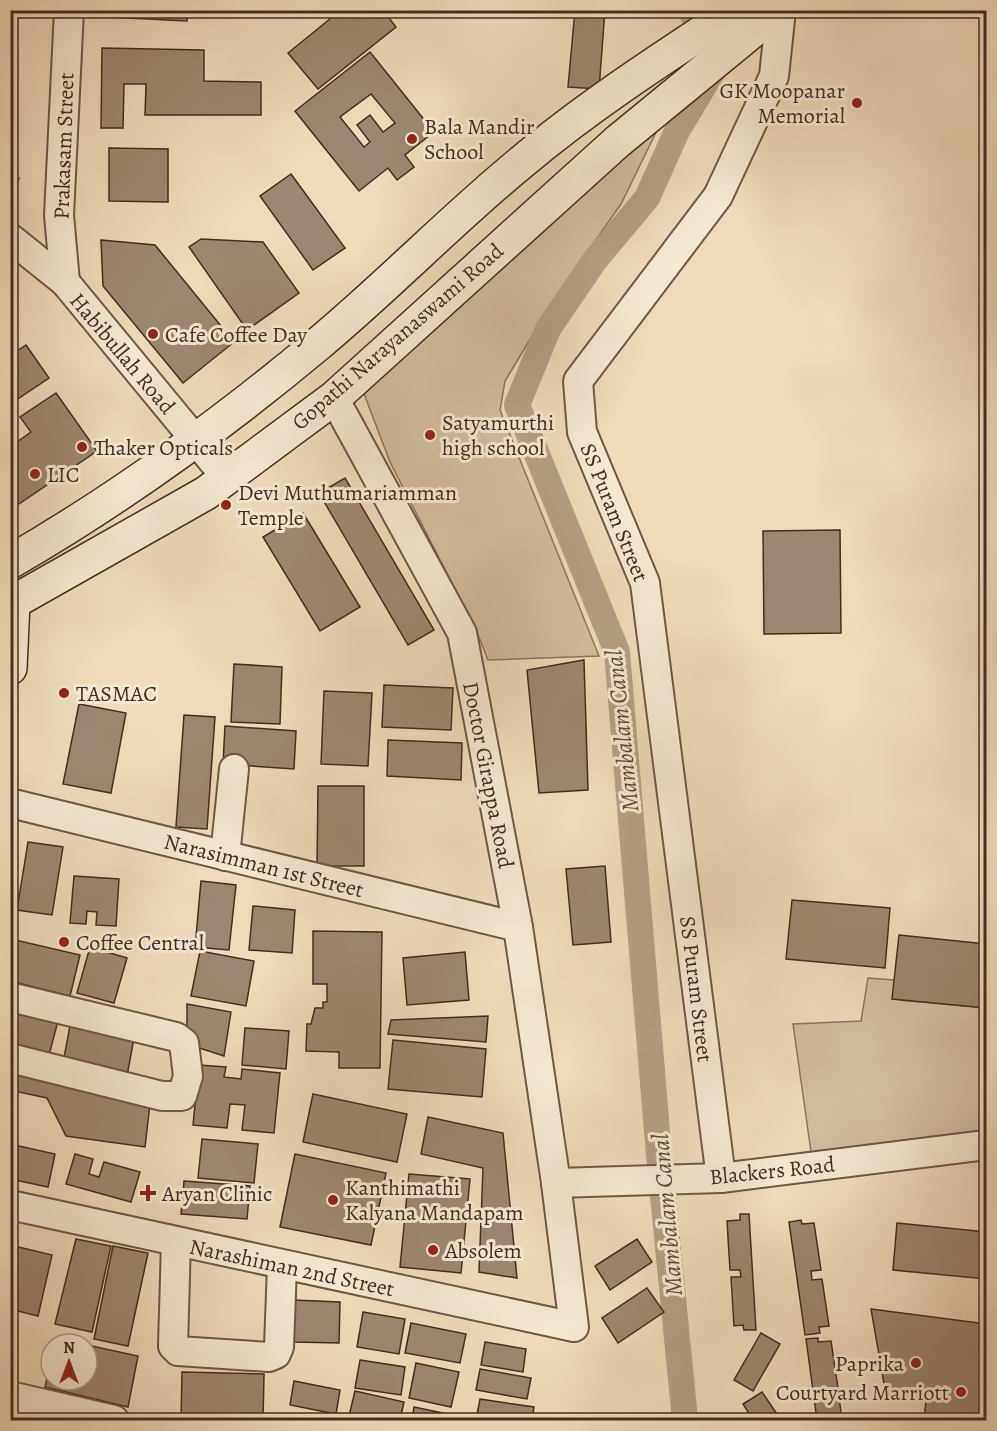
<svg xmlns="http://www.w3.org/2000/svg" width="997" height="1431" font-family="Alegreya,serif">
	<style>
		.green { fill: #d0bda0; stroke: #897562; stroke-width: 1.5 }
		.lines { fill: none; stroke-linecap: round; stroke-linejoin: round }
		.canal { stroke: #b3a086; stroke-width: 26 }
		.building { fill: #9b8771; stroke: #422d24; stroke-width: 1.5; fill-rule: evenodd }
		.street-casing { stroke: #6d5849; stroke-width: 32 }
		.secondary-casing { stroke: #422d24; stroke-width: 36 }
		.street { stroke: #f3e8d2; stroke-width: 28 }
		.secondary { stroke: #f3e8d2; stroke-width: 33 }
		.poi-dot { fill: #8f2418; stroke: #f3e8d2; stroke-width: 2 }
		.labels { text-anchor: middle; stroke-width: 6; stroke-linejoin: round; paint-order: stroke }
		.poi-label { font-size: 22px; fill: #422d24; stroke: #f3e8d2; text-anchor: start }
		.street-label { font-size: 22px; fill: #422d24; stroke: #f3e8d2 }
		.water-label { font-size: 24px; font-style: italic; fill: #5e4a3c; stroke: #f3e8d2 }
	</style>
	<rect width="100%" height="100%" fill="#eddbb9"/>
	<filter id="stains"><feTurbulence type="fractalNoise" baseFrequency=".00333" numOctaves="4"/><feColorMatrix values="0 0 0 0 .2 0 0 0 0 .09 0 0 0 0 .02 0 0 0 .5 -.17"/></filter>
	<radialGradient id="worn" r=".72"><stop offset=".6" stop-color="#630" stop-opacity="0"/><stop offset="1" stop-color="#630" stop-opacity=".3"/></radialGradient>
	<g class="green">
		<path d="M664,116l-43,88 -66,94 -50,83 -5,29 99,246 -111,4 -11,-28 -87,-170 -29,-76z"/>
		<path d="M868,978l26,2 6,20 86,8v130l-174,21 -19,-135 68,-3z"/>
	</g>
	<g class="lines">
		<path class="canal" d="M685,1420l-26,-265 -42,-503 -100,-247 31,-76 47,-69 52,-62 30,-67 37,-62 -23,-59"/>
	</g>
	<g class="building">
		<path d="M107,10h81l-1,11 -81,-4z"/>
		<path d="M294,10h28v6l-28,-2z"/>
		<path d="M341,10h42l13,17 -78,62 -30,-36z"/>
		<path d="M575,10h30l-6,79 -31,-2z"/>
		<path d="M102,48l102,2v31l57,1v33h-116l1,-31h-22l-1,44h-22z"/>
		<path d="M370,52l64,80 -29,23 9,12 -17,13 -9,-12 -29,23 -64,-80zM371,94l24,29 -12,9 -13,-17 -13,10 13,17 -6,5 -24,-30z"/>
		<path d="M109,148l59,1v53l-59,-1z"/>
		<path d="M291,174l54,74 -32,22 -53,-74z"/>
		<path d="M10,176l9,2 -9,32z"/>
		<path d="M201,239l62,3 36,51 -52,37 -58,-83z"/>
		<path d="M101,240l54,5 79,97 -51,41 -80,-97z"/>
		<path d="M26,345l23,33 -39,26v-48z"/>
		<path d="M56,393l41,58 -87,59v-63l21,-15 -11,-15z"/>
		<path d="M345,478l89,152 -26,15 -89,-152z"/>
		<path d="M303,513l57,94 -40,24 -57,-94z"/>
		<path d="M840,530l1,103 -77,1 -1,-103z"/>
		<path d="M584,660l4,130 -49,3 -12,-123z"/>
		<path d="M234,664l48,3 -2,57 -49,-2z"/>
		<path d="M384,685l69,3 -2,42 -69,-3z"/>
		<path d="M324,691l48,2 -4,73 -47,-2z"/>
		<path d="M79,704l47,9 -15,80 -48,-9z"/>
		<path d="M184,715l31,2 -8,112 -31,-2z"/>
		<path d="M225,726l71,5 -2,38 -71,-5z"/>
		<path d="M388,740l74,3 -1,37 -74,-4z"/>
		<path d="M318,786h46v80h-47z"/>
		<path d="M28,842l35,5 -11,68 -35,-5z"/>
		<path d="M605,866l6,76 -38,3 -7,-76z"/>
		<path d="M74,876l45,3 -3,47 -20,-1 1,-13 -10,-1 -1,13 -16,-1z"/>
		<path d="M201,881l35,4 -7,65 -34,-3z"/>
		<path d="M792,900l98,8 -5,60 -99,-9z"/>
		<path d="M253,906l42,4 -3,43 -43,-3z"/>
		<path d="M313,931l69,1 -2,136h-41v-16l-33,-1 1,-27h4l4,-16h8v-6h4v-18h-14z"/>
		<path d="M899,935l87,9v64l-94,-9z"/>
		<path d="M11,939l69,16 -10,41 -60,-15z"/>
		<path d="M90,947l37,11 -13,45 -37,-10z"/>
		<path d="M200,951l54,10 -8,45 -55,-10z"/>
		<path d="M465,952l4,48 -62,5 -4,-47z"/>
		<path d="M10,1003l49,14 -11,42 -38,-10z"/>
		<path d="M187,1004l44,8 -7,44 -37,-12z"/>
		<path d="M488,1016l-2,26 -98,-8 3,-14z"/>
		<path d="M70,1026l64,12 -7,38 -64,-13z"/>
		<path d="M245,1028l44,3 -3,38 -44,-4z"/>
		<path d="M393,1040l93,9 -4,48 -94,-8z"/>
		<path d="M199,1065l27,2 -2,10 17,2 1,-10 38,4 -6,60 -32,-3 3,-25 -15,-1 -3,24 -34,-3z"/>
		<path d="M18,1072l132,32 -5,43 -79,-11 -19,-38 -33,-7z"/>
		<path d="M313,1094l94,20 -10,48 -94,-20z"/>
		<path d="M428,1117l75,16 14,145 -38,-6 4,-104 -62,-14z"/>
		<path d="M202,1139l56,5 -4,39 -56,-5z"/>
		<path d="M10,1144l45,10 -7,33 -38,-8z"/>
		<path d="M75,1154l18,5 -4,15 10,3 5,-15 36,10 -9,30 -65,-18z"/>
		<path d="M295,1154l91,19 -15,72 -91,-18z"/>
		<path d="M409,1174l61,5 -9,94 -61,-6z"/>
		<path d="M184,1181l66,5 -3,33 -66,-5z"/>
		<path d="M740,1214h9l7,116h-12l-1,-5 -9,1 -3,-49h10l-1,-7h-10l-3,-49 13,-1z"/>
		<path d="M801,1220l1,4 12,-1 7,47 -10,1 1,9 10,-1 7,47 -10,1 1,6 -15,2 -16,-113z"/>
		<path d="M897,1223l89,9v47l-93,-9z"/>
		<path d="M76,1239l35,7 -19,86 -37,-8z"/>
		<path d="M637,1239l15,23 -42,28 -15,-24z"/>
		<path d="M10,1245l42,10 -14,61 -28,-7z"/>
		<path d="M113,1246l35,7 -20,93 -34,-7z"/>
		<path d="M647,1288l17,24 -46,31 -16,-25z"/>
		<path d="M293,1300l47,2 -1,41 -46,-1z"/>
		<path d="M871,1309l115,15v96h-62l2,-20 -40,-5z"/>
		<path d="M363,1312l42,7 -6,35 -42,-7z"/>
		<path d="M411,1323l55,11 -6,29 -55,-10z"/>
		<path d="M761,1333l19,11 -27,47 -19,-11z"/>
		<path d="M57,1338l27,6h-29z"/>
		<path d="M818,1338v4l13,-1 7,47 -10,1 1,9 10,-1 3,23h-25l-11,-81z"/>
		<path d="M485,1342l41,7 -3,23 -42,-7z"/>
		<path d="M87,1345l51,11 -10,51 -83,-20 6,-26v19h36z"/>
		<path d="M360,1360l45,7 -4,28 -46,-7z"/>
		<path d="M416,1363l43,9 -8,35 -42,-9z"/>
		<path d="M480,1369l51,9 -4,21 -51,-9z"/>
		<path d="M182,1372l82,2 -1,46h-82z"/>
		<path d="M294,1381l46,9 -4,24 -46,-9z"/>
		<path d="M355,1391l49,11 -4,18h-30l-21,-4z"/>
		<path d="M762,1392l19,28h-28l-10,-16z"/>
		<path d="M480,1399l54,8 -2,13h-56z"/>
		<path d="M414,1407l39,8 -1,5h-40z"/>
		<path d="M10,1415l20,5h-20z"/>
	</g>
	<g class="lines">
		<defs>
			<g id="street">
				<path d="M10,238l55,44 161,195"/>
				<path d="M65,282l-6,-67 10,-205"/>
				<path d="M10,803l508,124"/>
				<path d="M225,856l9,-87"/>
				<path d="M10,997l166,40 8,6 4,33 -6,20h-20l-152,-38"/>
				<path d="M721,1178l-76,-595 -63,-151 -4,-51 140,-185 56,-120 7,-66"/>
				<path d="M556,1183l165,-5 265,-33"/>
				<path d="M10,1205l564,122 -18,-144 -38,-256 -56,-294 -128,-235"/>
				<path d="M176,1242l-3,104 5,5 91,6 7,-3 3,-7 3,-81"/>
				<path d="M10,1396l104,24"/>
			</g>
			<g id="secondary">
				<path d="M10,562c109,-63 211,-137 307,-217 71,-59 135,-126 206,-184 67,-56 140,-103 213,-151"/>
				<path d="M10,597l3,6 -3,65"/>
				<path d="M10,604l196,-111 128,-95 283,-256 161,-132"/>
			</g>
		</defs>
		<use href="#street" class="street-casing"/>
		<use href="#secondary" class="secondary-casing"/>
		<use href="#street" class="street"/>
		<use href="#secondary" class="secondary"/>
	</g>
	<g class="poi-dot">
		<circle cx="857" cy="103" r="6"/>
		<circle cx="412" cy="139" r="6"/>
		<circle cx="153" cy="334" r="6"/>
		<circle cx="430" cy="435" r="6"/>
		<circle cx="82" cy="447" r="6"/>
		<circle cx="35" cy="474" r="6"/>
		<circle cx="226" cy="505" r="6"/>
		<circle cx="64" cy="693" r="6"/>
		<circle cx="64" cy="942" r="6"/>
		<path d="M145 1184h6v6h6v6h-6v6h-6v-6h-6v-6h6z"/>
		<circle cx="333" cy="1200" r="6"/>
		<circle cx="433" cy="1250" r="6"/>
		<circle cx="916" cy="1363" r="6"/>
		<circle cx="961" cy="1392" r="6"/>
	</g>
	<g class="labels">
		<g class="poi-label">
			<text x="845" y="98" text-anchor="end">GK Moopanar<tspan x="845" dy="25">Memorial</tspan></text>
			<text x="424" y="134">Bala Mandir<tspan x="424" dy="25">School</tspan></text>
			<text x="165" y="342">Cafe Coffee Day</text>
			<text x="442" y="430">Satyamurthi<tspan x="442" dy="25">high school</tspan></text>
			<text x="94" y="455">Thaker Opticals</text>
			<text x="47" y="482">LIC</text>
			<text x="238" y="500">Devi Muthumariamman<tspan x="238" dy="25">Temple</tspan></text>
			<text x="76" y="701">TASMAC</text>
			<text x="76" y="950">Coffee Central</text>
			<text x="345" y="1195">Kanthimathi<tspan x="345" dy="25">Kalyana Mandapam</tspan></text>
			<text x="162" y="1201">Aryan Clinic</text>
			<text x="445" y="1258">Absolem</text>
			<text x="904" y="1371" text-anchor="end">Paprika</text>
			<text x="949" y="1400" text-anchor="end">Courtyard Marriott</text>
		</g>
		<g class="street-label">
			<text transform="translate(63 146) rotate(-88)" y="8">Prakasam Street</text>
			<text transform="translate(397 336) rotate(-41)" y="8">Gopathi Narayanaswami Road</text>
			<text transform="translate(123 353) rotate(50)" y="8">Habibullah Road</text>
			<text transform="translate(615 512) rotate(68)" y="8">SS Puram Street</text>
			<text transform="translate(489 775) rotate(79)" y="8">Doctor Girappa Road</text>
			<text transform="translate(264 865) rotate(14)" y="8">Narasimman 1st Street</text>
			<text transform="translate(697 989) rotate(83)" y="8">SS Puram Street</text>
			<text transform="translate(772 1170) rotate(-6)" y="8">Blackers Road</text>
			<text transform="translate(292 1267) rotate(12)" y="8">Narashiman 2nd Street</text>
		</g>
		<g class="water-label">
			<text transform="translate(622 731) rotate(-96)" y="8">Mambalam Canal</text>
			<text transform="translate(667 1215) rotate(-95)" y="8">Mambalam Canal</text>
		</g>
	</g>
	<rect width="997" height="1431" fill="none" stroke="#eddbb9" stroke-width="36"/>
	<rect x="12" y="12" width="973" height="1407" fill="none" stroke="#422d24" stroke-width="3"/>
	<rect x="18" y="18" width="961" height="1395" fill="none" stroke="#422d24" stroke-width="1.5"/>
	<g transform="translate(69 1362)"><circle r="28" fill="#f3e8d2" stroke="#ac9d8c" stroke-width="1.5"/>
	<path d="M0-4.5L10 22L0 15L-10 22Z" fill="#8f2418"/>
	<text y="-9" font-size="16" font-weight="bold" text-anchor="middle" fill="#422d24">N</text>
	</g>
	<rect width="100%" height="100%" filter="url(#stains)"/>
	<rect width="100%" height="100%" fill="url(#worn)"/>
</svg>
